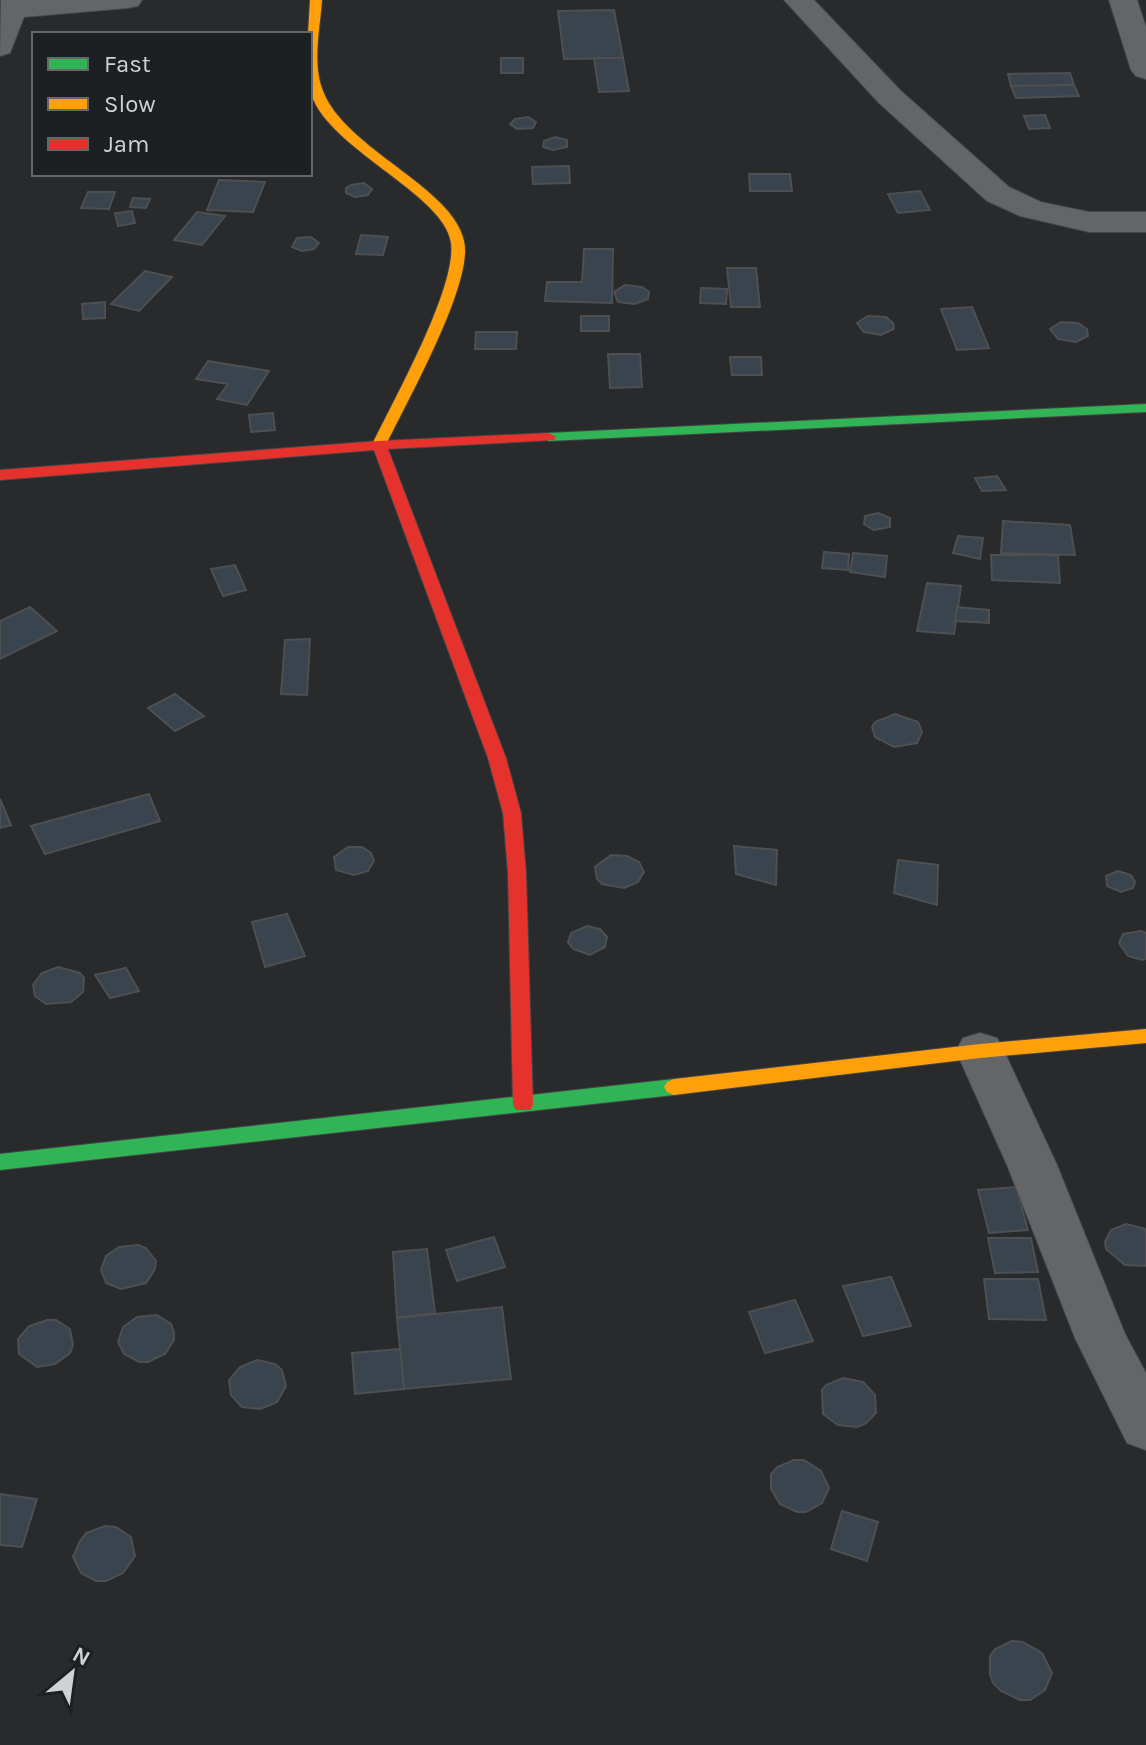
<svg xmlns="http://www.w3.org/2000/svg" width="1146" height="1745" font-family="Karla,sans-serif">
	<style>
		.building { fill: #3a444e; stroke: #4d4f51; stroke-width: 2 }
		.lines { fill: none; stroke-linecap: round; stroke-linejoin: round }
		.street-casing { stroke: #434546; stroke-width: 2 }
		.fast-casing { stroke: #434546; stroke-width: 2 }
		.slow-casing { stroke: #434546; stroke-width: 2 }
		.jam-casing { stroke: #434546; stroke-width: 2 }
		.street { fill: #646567; fill-rule: evenodd }
		.fast { fill: #30b455; fill-rule: evenodd }
		.slow { fill: #ff9f0a; fill-rule: evenodd }
		.jam { fill: #e5322d; fill-rule: evenodd }
	</style>
	<rect width="100%" height="100%" fill="#282a2c"/>
	<g class="building">
		<path d="M614,10l9,48 -59,1 -6,-48z"/>
		<rect x="501" y="58" width="22" height="15"/>
		<path d="M594,58h29l6,33 -30,1z"/>
		<path d="M1070,73l4,12 -63,1 -3,-12z"/>
		<path d="M1074,85l5,11 -63,2 -5,-12z"/>
		<path d="M1045,115l5,13 -21,1 -5,-13z"/>
		<path d="M528,117l8,5 -3,6 -16,1 -7,-5 5,-5z"/>
		<path d="M555,137l12,3v7l-14,3 -10,-3 1,-6z"/>
		<path d="M569,166l1,17 -37,1 -1,-17z"/>
		<path d="M749,174h41l2,17h-42z"/>
		<path d="M219,180l46,2 -12,30 -46,-2z"/>
		<path d="M364,183l8,6 -4,6 -13,2 -9,-4v-5l5,-3z"/>
		<path d="M920,191l10,19 -32,3 -10,-19z"/>
		<path d="M88,192h27l-6,17 -28,-1z"/>
		<path d="M133,198l17,1 -4,9 -16,-1z"/>
		<path d="M132,211l3,12 -17,3 -3,-13z"/>
		<path d="M197,212l28,4 -23,29 -28,-5z"/>
		<path d="M361,235l27,2 -5,18 -27,-1z"/>
		<path d="M311,237l8,6 -5,6 -12,2 -10,-4 5,-9z"/>
		<path d="M584,249h29l-1,54 -67,-2 2,-19h35z"/>
		<path d="M727,268h29l4,39h-29z"/>
		<path d="M145,271l27,6 -33,34 -28,-7z"/>
		<path d="M625,285l17,2 7,5 -1,7 -13,5 -17,-2 -4,-10z"/>
		<path d="M701,288l26,1 -1,15 -26,-1z"/>
		<path d="M105,302v16l-22,1 -1,-15z"/>
		<path d="M972,307l17,41 -32,2 -16,-41z"/>
		<rect x="581" y="316" width="28" height="15"/>
		<path d="M868,316l18,1 7,6 1,6 -13,6 -17,-3 -7,-9z"/>
		<path d="M1061,322l17,1 9,6 1,7 -12,6 -18,-3 -8,-10z"/>
		<path d="M476,332h41l-1,17h-41z"/>
		<path d="M608,354h32l2,33 -32,1z"/>
		<path d="M730,357h31l1,18h-30z"/>
		<path d="M208,361l61,10 -22,34 -30,-6 11,-15 -32,-5z"/>
		<path d="M273,413l2,17 -24,2 -2,-17z"/>
		<path d="M997,476l9,14 -24,1 -7,-13z"/>
		<path d="M878,513l12,5v9l-16,3 -10,-6 1,-8z"/>
		<path d="M1003,521l67,4 5,30 -74,-2z"/>
		<path d="M958,536l25,2 -3,21 -27,-6z"/>
		<path d="M824,552l25,2 -1,16 -26,-2z"/>
		<path d="M853,553l34,3 -2,21 -35,-5z"/>
		<path d="M991,555h67l2,28 -68,-3z"/>
		<path d="M235,565l11,25 -23,6 -12,-27z"/>
		<path d="M927,583l34,3 -7,48 -37,-3z"/>
		<path d="M30,607l27,24 -57,28v-38z"/>
		<path d="M957,607l32,3v13l-34,-2z"/>
		<path d="M310,639l-3,56 -26,-1 4,-54z"/>
		<path d="M175,694l29,22 -29,15 -27,-23z"/>
		<path d="M895,714l23,8 4,10 -5,11 -23,4 -19,-10 -3,-10 3,-5z"/>
		<path d="M149,794l11,27 -115,33 -14,-28z"/>
		<path d="M0,799l11,26 -11,3z"/>
		<path d="M734,846l43,4 -1,35 -40,-11z"/>
		<path d="M348,847h14l9,6 3,8 -6,10 -14,4 -18,-5 -2,-13z"/>
		<path d="M611,855l16,1 12,6 5,10 -6,10 -14,6 -22,-4 -5,-5 -2,-12z"/>
		<path d="M898,860l40,5 -1,40 -43,-12z"/>
		<path d="M1118,871l13,4 4,7 -2,6 -12,4 -14,-6 -1,-10z"/>
		<path d="M287,914l18,42 -40,11 -13,-45z"/>
		<path d="M587,926l13,3 7,8 -2,10 -15,8 -17,-6 -5,-7 3,-9z"/>
		<path d="M1141,931l5,2v26l-4,1 -14,-4 -9,-13 4,-9z"/>
		<path d="M58,967l22,6 4,5 -1,14 -12,10 -25,2 -11,-8 -2,-11 9,-12z"/>
		<path d="M126,968l13,23 -29,7 -15,-23z"/>
		<path d="M1016,1187l12,43 -39,3 -11,-43z"/>
		<path d="M1126,1224l20,5v37l-21,-1 -19,-16 -1,-7 6,-12z"/>
		<path d="M494,1237l11,30 -48,14 -11,-31z"/>
		<path d="M988,1238h43l7,34 -43,1z"/>
		<path d="M138,1245l8,3 10,13 -1,8 -9,14 -25,6 -15,-6 -5,-13 5,-14 13,-9z"/>
		<path d="M427,1249l8,64 -38,5 -4,-66z"/>
		<path d="M891,1277l20,49 -48,10 -20,-50z"/>
		<path d="M984,1279h54l8,41 -57,-1z"/>
		<path d="M795,1300l18,41 -48,12 -16,-41z"/>
		<path d="M502,1307l9,72 -107,10 -7,-71z"/>
		<path d="M157,1315l14,9 3,8v8l-9,14 -17,8h-9l-15,-8 -6,-12 5,-15 14,-10z"/>
		<path d="M47,1320h9l14,9 3,16 -3,8 -15,11 -18,3 -18,-13 -1,-15 11,-13z"/>
		<path d="M400,1349l4,40 -49,5 -3,-41z"/>
		<path d="M257,1360l18,4 7,6 4,16 -9,16 -9,4 -8,3 -18,-2 -11,-12 -2,-15 11,-13z"/>
		<path d="M843,1378l20,4 12,13 1,18 -11,11 -8,3 -19,-2 -15,-11 -1,-24 4,-5z"/>
		<path d="M794,1460h10l17,11 8,17 -7,15 -16,9h-9l-17,-8 -9,-15v-15l6,-7z"/>
		<path d="M0,1494l37,5 -15,48 -22,-2z"/>
		<path d="M842,1511l36,11 -11,39 -36,-12z"/>
		<path d="M105,1526l11,1 15,10 4,19 -12,17 -17,8h-10l-15,-8 -8,-16 7,-16 6,-8z"/>
		<path d="M1012,1641l11,1 19,11 10,20 -7,17 -15,10h-10l-19,-9 -8,-8 -3,-9v-18l5,-7z"/>
	</g>
	<g class="lines">
		<defs>
			<g id="street">
				<path d="M1,0h141l-4,6 -10,2 -104,9 -14,36 -10,3z"/>
				<path d="M784,0h30l87,91 108,96 32,15 48,10h57v20h-57l-69,-16 -33,-15 -108,-98z"/>
				<path d="M1109,0h28l9,27v52l-10,-3 -5,-6z"/>
				<path d="M980,1033l17,5 7,13 53,114 68,169 21,39v77l-19,-7 -52,-105 -68,-173 -51,-114 7,-13z"/>
			</g>
			<g id="fast">
				<path d="M1146,404v8l-597,29 -7,-4 7,-4z"/>
				<path d="M674,1079l7,3 3,5 -3,5 -7,3 -674,75v-16z"/>
			</g>
			<g id="slow">
				<path d="M310,0h12c-2,29 -10,64 1,91 22,58 130,96 141,150 10,42 -58,162 -78,204l2,5 -7,4 -5,-1 -4,-8c21,-44 85,-157 79,-202 -6,-50 -130,-97 -141,-154 -3,-17 0,-38 0,-55h-2z"/>
				<path d="M1146,1029v14l-166,15 -306,37 -7,-3 -3,-5 3,-5 7,-3 306,-35z"/>
			</g>
			<path id="jam" d="M549,433l7,4 -2,3 -166,9 118,309 15,55 5,60 7,232 -3,5h-14l-3,-5 -5,-232 -5,-60 -15,-55 -114,-308 -374,30v-10l379,-29z"/>
		</defs>
		<use href="#street" class="street-casing"/>
		<use href="#fast" class="fast-casing"/>
		<use href="#slow" class="slow-casing"/>
		<use href="#jam" class="jam-casing"/>
		<use href="#street" class="street"/>
		<use href="#fast" class="fast"/>
		<use href="#slow" class="slow"/>
		<use href="#jam" class="jam"/>
	</g>
	<rect x="32" y="32" width="280" height="144" fill="#1d2023" stroke="#646769" stroke-width="2"/>
	<rect x="48" y="58" width="40" height="12" fill="#30b455" stroke="#646769" stroke-width="2"/>
	<text x="104" y="72" font-size="24" fill="#cfd1d3">Fast</text>
	<rect x="48" y="98" width="40" height="12" fill="#ff9f0a" stroke="#646769" stroke-width="2"/>
	<text x="104" y="112" font-size="24" fill="#cfd1d3">Slow</text>
	<rect x="48" y="138" width="40" height="12" fill="#e5322d" stroke="#646769" stroke-width="2"/>
	<text x="104" y="152" font-size="24" fill="#cfd1d3">Jam</text>
	<g transform="translate(72 1673) rotate(29)" stroke="#1d2023" stroke-width="6" paint-order="stroke">
	<path d="M0-6L14 30L0 20L-14 30Z" fill="#cfd1d3"/>
	<text y="-12" font-size="22" font-weight="bold" text-anchor="middle" fill="#cfd1d3">N</text>
	</g>
</svg>
